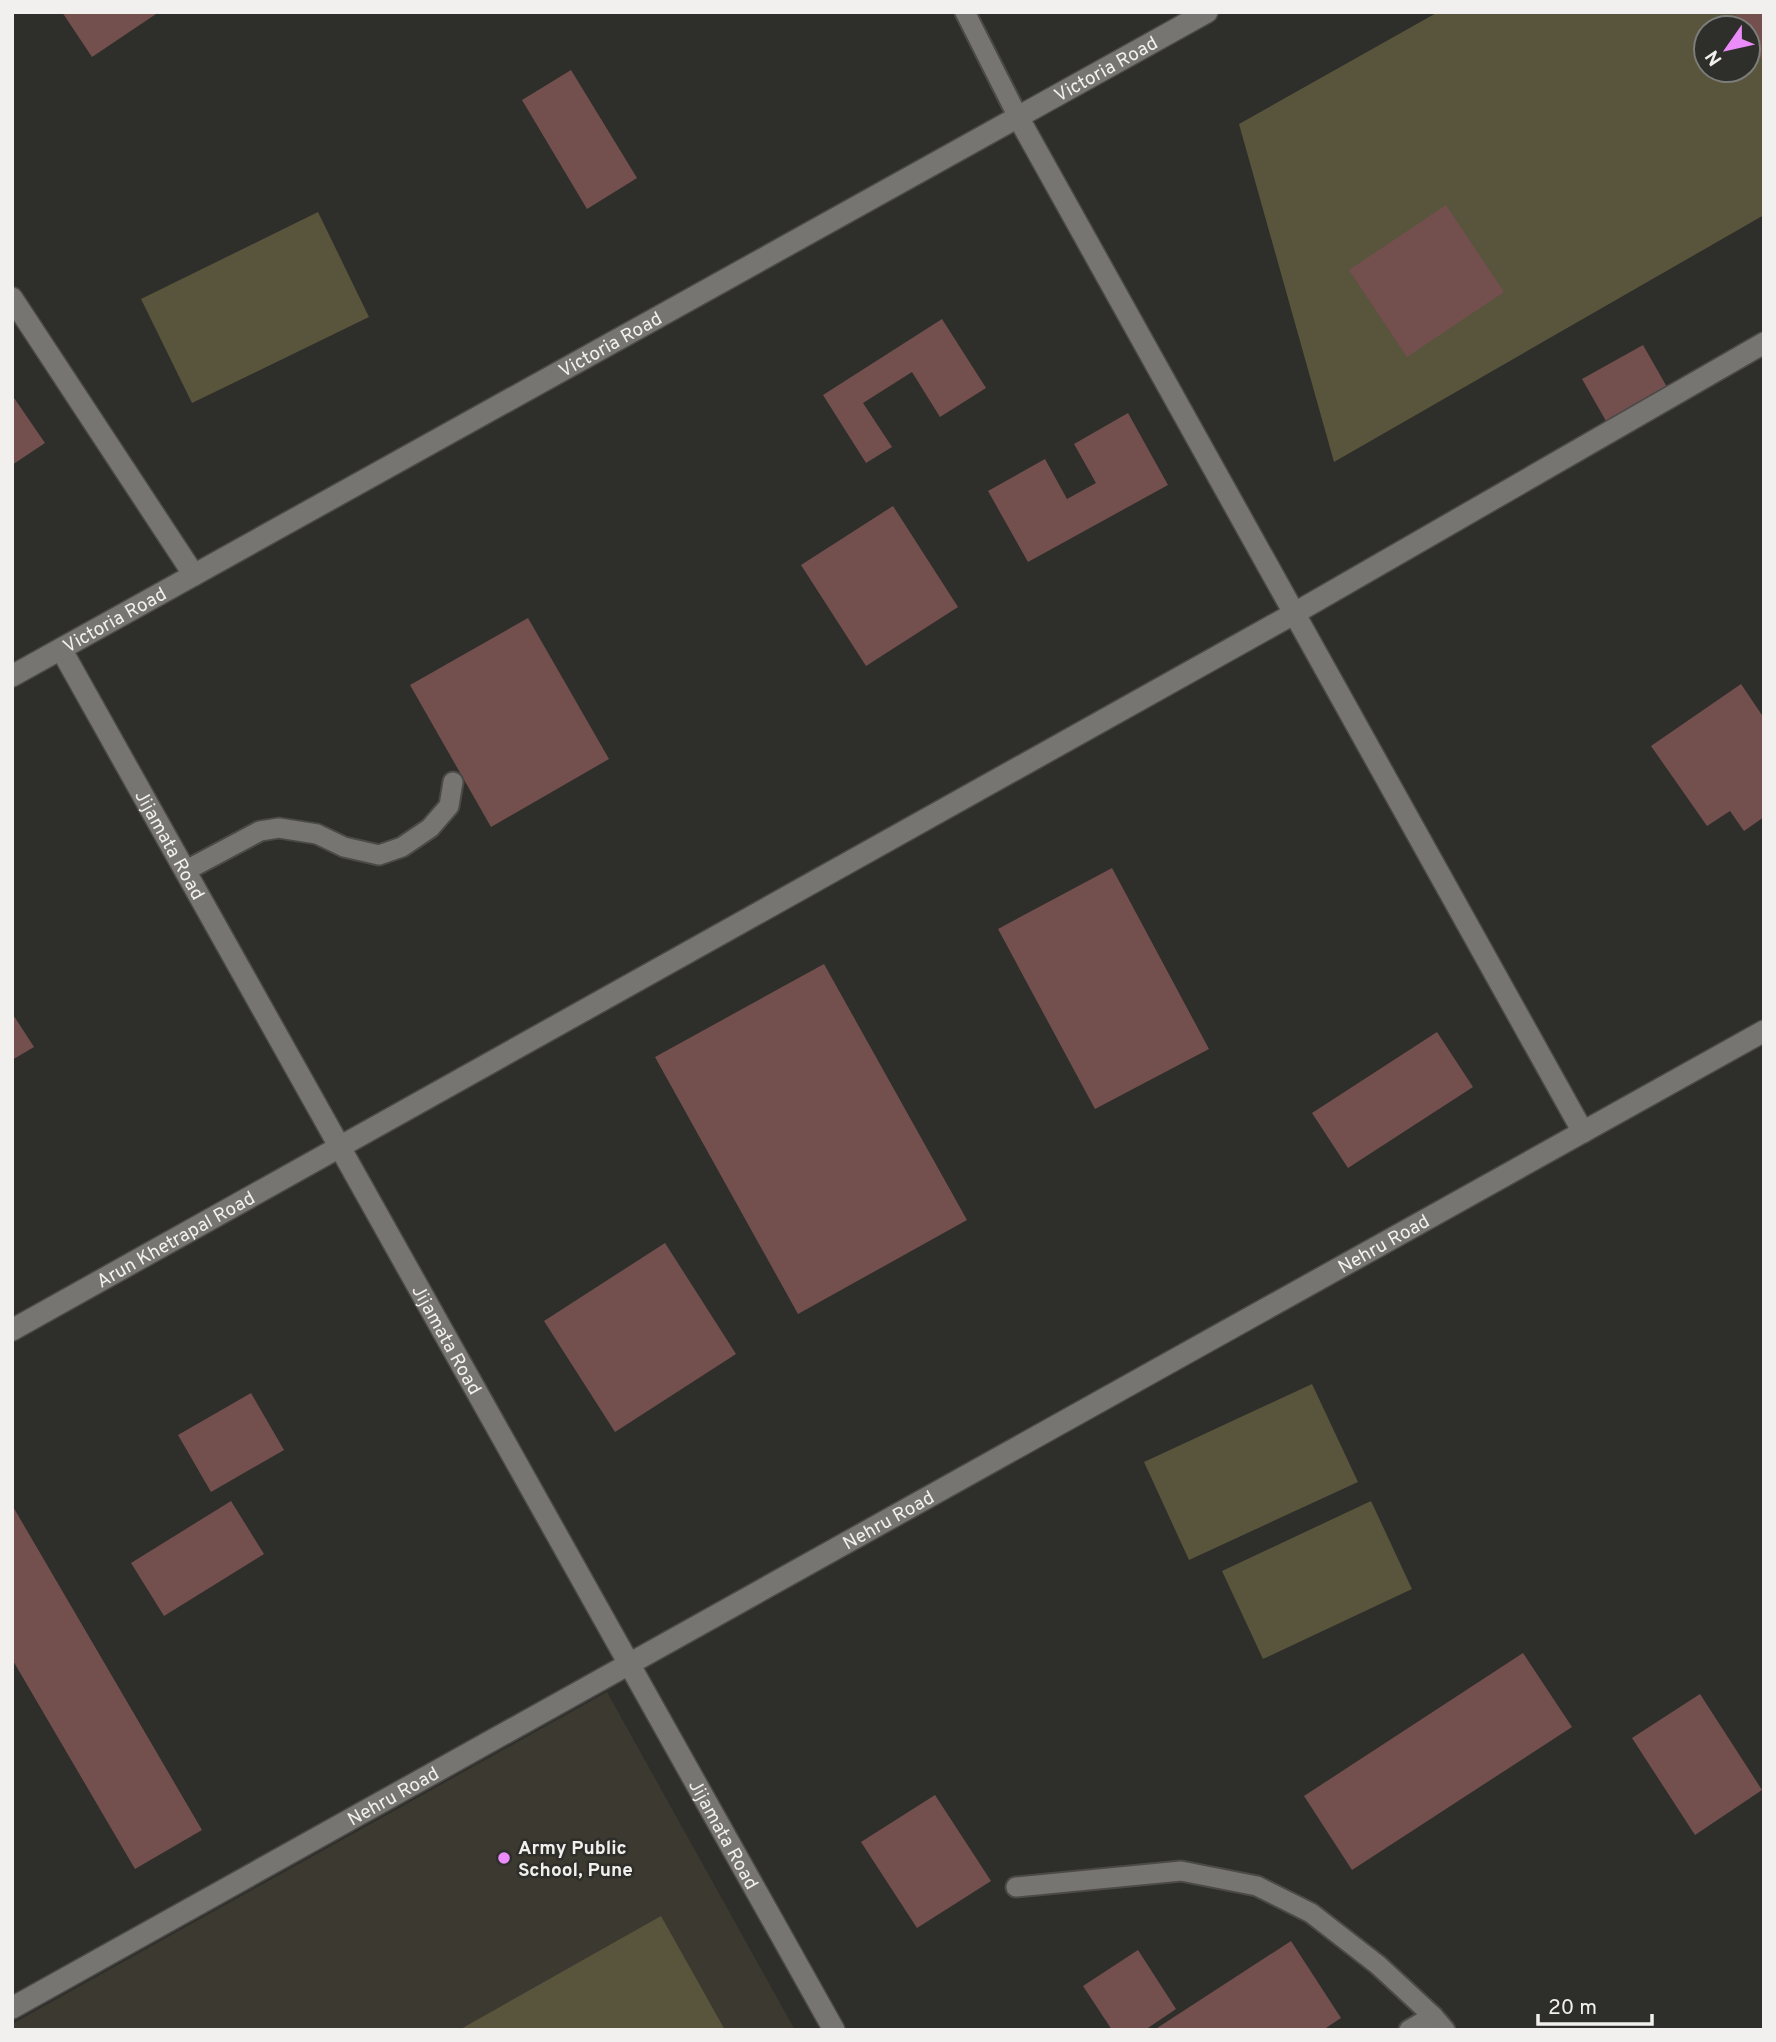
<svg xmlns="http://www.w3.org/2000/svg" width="1776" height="2042" font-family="Overpass,sans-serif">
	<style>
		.built { fill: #3b3930 }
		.green { fill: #59543c; fill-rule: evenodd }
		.building { fill: #73504e }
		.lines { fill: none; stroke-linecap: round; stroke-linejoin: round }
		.lane-casing { stroke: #4b4a48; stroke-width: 23 }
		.street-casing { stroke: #4b4a48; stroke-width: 24 }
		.lane { stroke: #767571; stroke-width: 19 }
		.street { stroke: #767571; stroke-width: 21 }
		.poi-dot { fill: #ec8cfb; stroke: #2e2e2a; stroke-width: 2.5 }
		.labels { text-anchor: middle; stroke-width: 5; stroke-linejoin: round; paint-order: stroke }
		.street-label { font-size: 19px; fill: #f1f0ee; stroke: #2e2e2a }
		.poi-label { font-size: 19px; font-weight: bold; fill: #f1f0ee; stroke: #2e2e2a; text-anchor: start }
	</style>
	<rect width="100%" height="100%" fill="#2e2e2a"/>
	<path class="built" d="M607,1692l188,338h-783v-6z"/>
	<g class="green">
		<path d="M1438,12h326v203l-430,247 -95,-338zM1706,28h42v42h-42z"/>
		<path d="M318,212l51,105 -177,86 -51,-104z"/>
		<path d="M1312,1384l46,98 -169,78 -45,-98z"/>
		<path d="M1371,1501l41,88 -149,70 -41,-88z"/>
		<path d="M661,1916l64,114h-266z"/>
	</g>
	<g class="building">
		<path d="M62,12h97l-67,45z"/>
		<path d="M1734,12h30v51l-16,-27v-8h-4z"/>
		<path d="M571,70l66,108 -50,31 -65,-109z"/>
		<path d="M1446,205l58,87 -97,65 -58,-87z"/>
		<path d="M942,319l44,69 -46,29 -28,-45 -49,31 29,44 -26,16 -43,-68z"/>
		<path d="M1643,345l28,49 -61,34 -28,-49z"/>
		<path d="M12,395l33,48 -33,22z"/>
		<path d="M1128,413l40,72 -140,77 -40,-71 57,-32 22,40 29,-16 -22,-39z"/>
		<path d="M893,506l65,101 -92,59 -65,-101z"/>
		<path d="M528,618l81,141 -118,68 -81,-142z"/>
		<path d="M1741,684l23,34v99l-20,14 -14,-20 -23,15 -56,-80z"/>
		<path d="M1112,868l97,181 -114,60 -97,-180z"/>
		<path d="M824,964l143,256 -169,94 -143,-257z"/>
		<path d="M12,1013l22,34 -22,13z"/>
		<path d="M1437,1032l36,55 -125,81 -36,-55z"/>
		<path d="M665,1243l71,111 -121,78 -71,-111z"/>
		<path d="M251,1393l33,57 -73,42 -33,-57z"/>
		<path d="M231,1501l33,53 -100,62 -33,-53z"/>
		<path d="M12,1505l190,325 -67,39 -123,-210z"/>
		<path d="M1523,1653l49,74 -220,143 -48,-74z"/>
		<path d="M1700,1694l62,96 -67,45 -63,-97z"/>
		<path d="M935,1795l56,86 -74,47 -56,-86z"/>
		<path d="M1291,1941l50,77 -18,12h-169z"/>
		<path d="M1138,1950l38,59 -31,21h-33l-29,-44z"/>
	</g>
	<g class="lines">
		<defs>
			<g id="lane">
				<path d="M965,12l53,105"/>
				<path d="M185,871l75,-40 19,-3 38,6 27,13 35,8 23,-8 28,-19 19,-22 4,-24"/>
				<path d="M1016,1887l165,-16 76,15 54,27 67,52 55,51 12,14"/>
				<path d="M1409,2030l24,-14"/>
			</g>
			<g id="street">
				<path d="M1018,117l565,1015"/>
				<path d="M12,298l182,277"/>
				<path id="s1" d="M61,649l773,1381"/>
				<path id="s2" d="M12,676l1195,-664"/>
				<path id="s3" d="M12,1330l1283,-717 469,-270"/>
				<path id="s4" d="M12,2008l1752,-977"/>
			</g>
		</defs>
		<use href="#lane" class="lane-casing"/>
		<use href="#street" class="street-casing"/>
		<use href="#lane" class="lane"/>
		<use href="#street" class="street"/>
	</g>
	<circle class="poi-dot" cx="504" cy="1858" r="7"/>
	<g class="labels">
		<g class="street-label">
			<text dy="7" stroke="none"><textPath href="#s2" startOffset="1251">Victoria Road</textPath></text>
			<text dy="7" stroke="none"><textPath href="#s2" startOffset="684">Victoria Road</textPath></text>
			<text dy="7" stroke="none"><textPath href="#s2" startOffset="117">Victoria Road</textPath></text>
			<text dy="7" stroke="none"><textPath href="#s1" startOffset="224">Jijamata Road</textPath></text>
			<text dy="7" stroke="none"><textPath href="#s3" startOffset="187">Arun Khetrapal Road</textPath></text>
			<text dy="7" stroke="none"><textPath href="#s4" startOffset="1570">Nehru Road</textPath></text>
			<text dy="7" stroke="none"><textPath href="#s1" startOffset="791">Jijamata Road</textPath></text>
			<text dy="7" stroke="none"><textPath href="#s4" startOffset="1003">Nehru Road</textPath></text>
			<text dy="7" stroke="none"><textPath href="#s4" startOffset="436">Nehru Road</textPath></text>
			<text dy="7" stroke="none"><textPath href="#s1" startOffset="1358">Jijamata Road</textPath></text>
		</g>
		<g class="poi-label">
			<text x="518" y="1854">Army Public<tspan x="518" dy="22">School, Pune</tspan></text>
		</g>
	</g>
	<rect width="1776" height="2042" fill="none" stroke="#f1f0ee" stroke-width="28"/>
	<g transform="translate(1727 49) rotate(236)"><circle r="33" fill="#2e2e2a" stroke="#7c7c78" stroke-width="2"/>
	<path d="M0-5L12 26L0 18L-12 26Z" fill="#ec8cfb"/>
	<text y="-10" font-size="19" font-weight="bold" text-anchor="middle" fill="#f1f0ee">N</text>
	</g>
	<path d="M1538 2014v10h114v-10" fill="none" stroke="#f1f0ee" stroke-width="3.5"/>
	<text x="1548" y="2014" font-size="21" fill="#f1f0ee" stroke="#2e2e2a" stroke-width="5" paint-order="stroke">20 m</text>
</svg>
